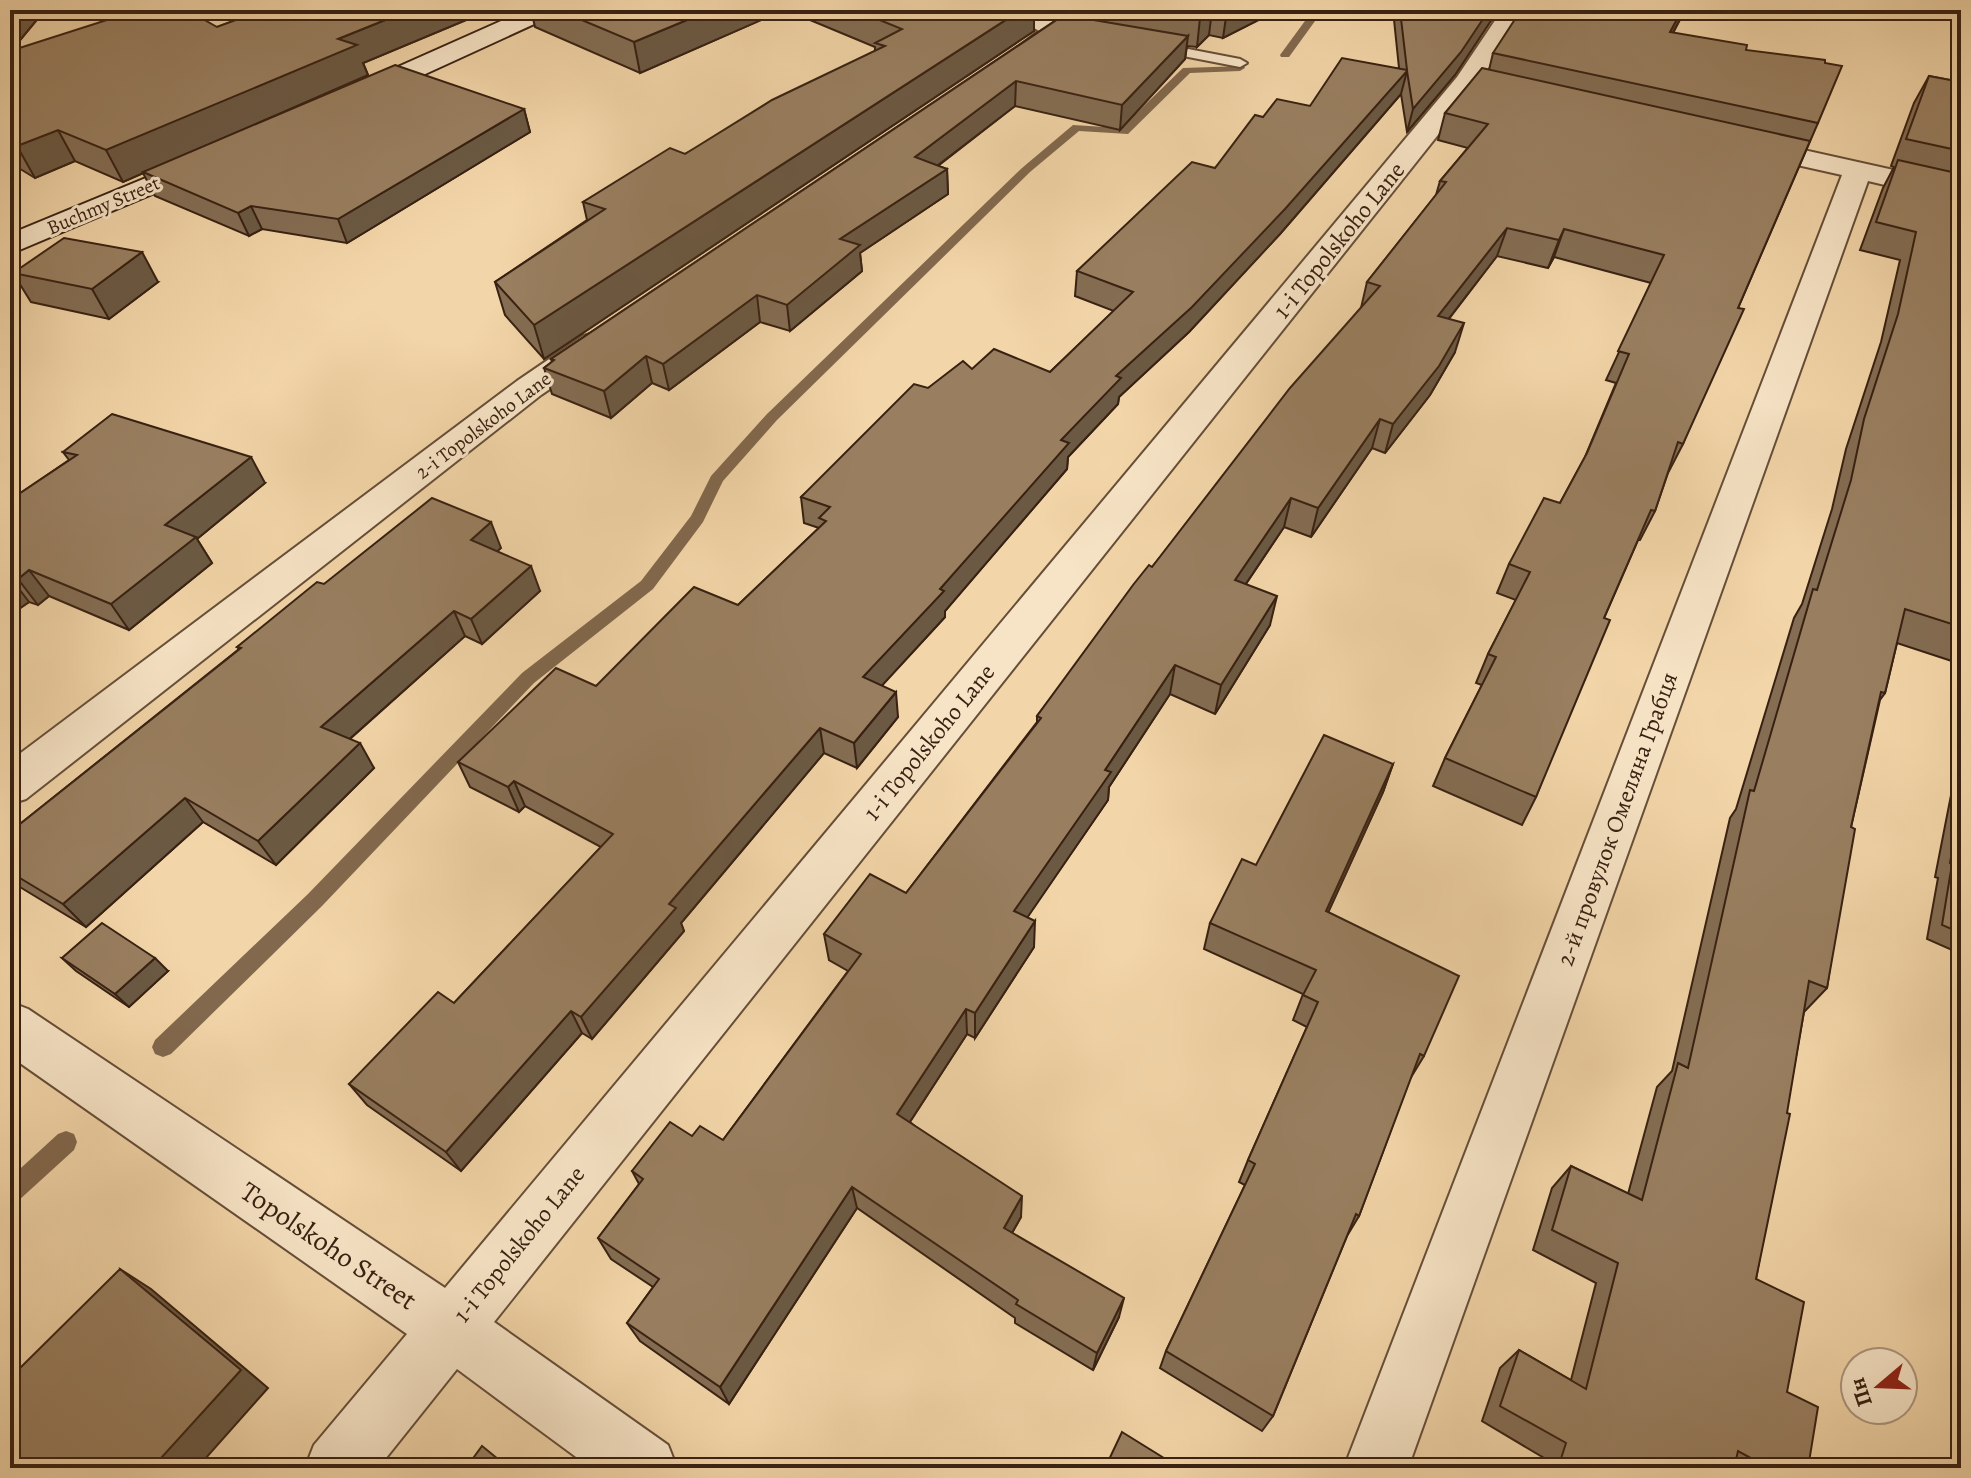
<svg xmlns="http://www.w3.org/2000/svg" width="1971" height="1478" font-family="Alegreya,serif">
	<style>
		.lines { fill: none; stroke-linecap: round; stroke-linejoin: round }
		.stream { fill: #82684d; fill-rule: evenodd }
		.lane-casing { stroke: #664e38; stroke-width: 4 }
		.street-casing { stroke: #664e38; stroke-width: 4 }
		.secondary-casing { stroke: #382112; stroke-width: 4 }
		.lane { fill: #f7e4c6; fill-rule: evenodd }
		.street { fill: #f7e4c6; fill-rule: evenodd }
		.secondary { fill: #f7e4c6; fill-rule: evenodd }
		.wall { fill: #846d53; stroke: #382112; stroke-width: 2 }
		.shaded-wall { fill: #6b5943; stroke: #382112; stroke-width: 2 }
		.building { fill: #997f60; stroke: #382112; stroke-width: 2 }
		.labels { text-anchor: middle; stroke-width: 6; stroke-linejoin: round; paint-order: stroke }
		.far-street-label { font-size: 20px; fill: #382112; stroke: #f7e4c6 }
		.street-label { font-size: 24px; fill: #382112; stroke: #f7e4c6 }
		.near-street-label { font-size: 28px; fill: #382112; stroke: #f7e4c6 }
	</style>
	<rect width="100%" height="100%" fill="#f2d5a8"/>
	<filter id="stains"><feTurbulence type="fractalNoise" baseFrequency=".0025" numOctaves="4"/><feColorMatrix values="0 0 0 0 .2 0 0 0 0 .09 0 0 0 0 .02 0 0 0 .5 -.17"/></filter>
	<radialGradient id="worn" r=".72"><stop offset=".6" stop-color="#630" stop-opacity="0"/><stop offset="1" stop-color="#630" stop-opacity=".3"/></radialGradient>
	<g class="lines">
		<g class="stream">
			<path d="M1313,10h10l-34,47h-8l-1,-2z"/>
			<path d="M1244,66l1,2 -5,3 -50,2 -62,61 -49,-3 -49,41 -253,248 -54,61 -20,41 -50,67 -119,94 -212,223 -151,148 -8,3 -8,-3 -3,-7 3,-7 153,-146 214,-221 119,-92 50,-65 20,-40 56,-62 255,-246 51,-43 48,3 62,-60z"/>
			<path d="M66,1131l8,3 3,8 -3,8 -56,51 -8,3v-26l48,-44z"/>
		</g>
		<defs>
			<path id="lane" d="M1157,43l83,16 7,4 -7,4 -88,-17v-6z"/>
			<g id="street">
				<path d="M1006,10h29l33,21 -43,32h-18l-3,-5 35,-27z"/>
				<path d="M1502,10h24l-50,77 -982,1235 174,123 9,23h-86l-134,-99 -79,99h-73l9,-23 93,-111 -397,-278v-54l18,7 417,279 1012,-1211z"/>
				<path d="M1745,137l216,48v18l-93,-22 -460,1287h-64l498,-1293 -107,-24 -4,-6 4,-6z"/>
				<path d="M595,333l12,3 4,7 -4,7 -66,45 -515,404 -16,5v-43l507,-380 66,-45z"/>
			</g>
			<g id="secondary">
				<path d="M526,10h32l-4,5 -190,87h-18l-4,-6 4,-6z"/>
				<path d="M204,154l10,2 4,6 -4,6 -204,86v-20z"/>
			</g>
		</defs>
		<use href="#lane" class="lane-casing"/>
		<use href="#street" class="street-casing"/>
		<use href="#secondary" class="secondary-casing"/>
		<use href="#lane" class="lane"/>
		<use href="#street" class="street"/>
		<use href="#secondary" class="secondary"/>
	</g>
	<g class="wall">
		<path d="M10,10h35l-33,40 205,-23 46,-17h227l-127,53 5,12 -154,67 310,-33 6,23 -183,111 -85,-14 -13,7 -94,-40 -12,-23 -20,9 -48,-21 -40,17 -23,-14 -2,3z"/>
		<path d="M496,10h23l-12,5z"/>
		<path d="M531,10h253l-144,63 -105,-46z"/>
		<path d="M786,10h248v21l-490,328 -39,-44 -10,-33 92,-62 -4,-18 102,-48 190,-103v-4z"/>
		<path d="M1040,10h238l-55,28 -14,-3 -12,12 -10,-1 -2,13 -65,71 -105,-24 -77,60 9,3 1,25 -88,59 2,18 -72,60 -30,-9 -91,68 -17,-7 -41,35 -59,-24 -8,-26 8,-6 -1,-3 505,-339z"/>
		<path d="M1393,10h105l-43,65 -48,57 -6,-38 -121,140 -91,98 -70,65 -1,7 -50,53 -1,12 -122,142v6l-63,68 16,32 -41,51 -33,-15 -143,170 3,8 -92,108 -10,-6 -121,138 -94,-66 -18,-21 105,-81 147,-156 -76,-41 -6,6 -49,-25 -12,-25 138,-76 142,-81 81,-77 -15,-5 -3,-26 127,-109 44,-19 78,3 64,-61 -39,-15 2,-25 138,-103 48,-51 47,-11 89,-38z"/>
		<path d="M1685,10l-12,23 73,17 72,73 -80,185 -55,136 -15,29 -13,38 -15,29h-2l-34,78 -68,179 -14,28 -89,-39 12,-28 37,-73 -6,-2 12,-29 28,-54 -19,-7 12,-29 51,-61 25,-46 31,-74 -10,-3 45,-97 -97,-26 -6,11 -51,-12 -48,63 6,33 -25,43 -45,58 -13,-5 -61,89 -27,-10 -38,57 24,41 -55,89 -45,-20 -61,93 -1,13 -81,117 7,30 -59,91 -8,-4 -57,88 111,95 -9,16 107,84 -26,53 -78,-47v-5l-158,-110 -128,196 -89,-63 -13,-18 26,-36 -42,-28 -13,-21 41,-54 -7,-13 60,-35 31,4 125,-169 -19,-11 -5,-26 82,-41 131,-171v-6l115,-149 209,-259 6,-26 69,-87 4,-14 28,-33 -30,-8 7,-27 44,-43 4,-17z"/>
		<path d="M1929,76l32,6v582l-64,-21 -12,50 -5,7 -29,127 -24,161 -23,24 -48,267 52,189h-267l3,-10 -62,-37 18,-53 19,-18 52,30 25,-97 -63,-33 19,-62 19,-22 57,28 29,-107 15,-16 58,-253 6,-9 58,-191 8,-14 30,-95 14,-60 35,-107 19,-82 -40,-10 23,-62 11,-21 -3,-1 23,-63z"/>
		<path d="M13,273l145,9 -49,37 -78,-17z"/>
		<path d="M63,452l202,31 -68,56 15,24 -83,67 -80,-34 -11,9 -9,-3 -19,13v-115l59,-40z"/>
		<path d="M501,548l-4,3 43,40 -58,53 -17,-8 -115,103 24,29 -98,97 -73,-43 -117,105 -76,-46v-49l229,-183 -2,-2 87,-63z"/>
		<path d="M1961,744v210l-34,-15 11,-61 -3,-1z"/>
		<path d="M1393,764l-10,28 -55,120 96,144 -14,23 -51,137 -12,20 -74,180 -11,15 -102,-63 6,-17 79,-166 -6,-3 9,-22 59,-133 -14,-7 10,-26 -99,-45 6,-26 46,-58z"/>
		<path d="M62,958l106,13 -39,36 -53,-36z"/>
		<path d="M1961,1136v40l-4,-2z"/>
		<path d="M1961,1388v80h-3l-2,-78z"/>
	</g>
	<g class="shaded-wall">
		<path d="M10,10h35l-35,42z"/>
		<path d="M410,10h80l-127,53 5,12 -245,107 -17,-32 232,-111z"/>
		<path d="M506,10h13l-12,5z"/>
		<path d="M711,10h73l-144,63 -6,-31z"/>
		<path d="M1021,10h13v21l-490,328 -10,-34z"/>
		<path d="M1207,10h5l-3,25 -12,12 3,-29z"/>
		<path d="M1227,10h51l-55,28z"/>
		<path d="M1489,10h9l-43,65 -48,57 6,-23z"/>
		<path d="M1682,10h3l-24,45 9,-23z"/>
		<path d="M1188,36l-3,23 -65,71 2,-25z"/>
		<path d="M1407,71l-6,23 -121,140 -91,98 -70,65 -1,7 -50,53 -1,12 -122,142v6l-79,86 -3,-26 77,-88 121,-149 55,-64z"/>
		<path d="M1016,81l-1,25 -99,76 -1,-25z"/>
		<path d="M524,109l6,23 -183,111 -9,-24z"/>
		<path d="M58,130l17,31 -40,17 -18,-32z"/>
		<path d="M947,169l1,25 -88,59 2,18 -72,60 -3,-26 53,-66z"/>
		<path d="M251,206l11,23 -13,7 -11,-23z"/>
		<path d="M1507,228l-10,28 -68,88 9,-28z"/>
		<path d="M1564,229l-10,28 -6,11 11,-28z"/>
		<path d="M142,252l16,30 -49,37 -17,-30z"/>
		<path d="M757,295l3,27 -91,68 -6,-26z"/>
		<path d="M1464,323l-9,29 -25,43 -45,58 8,-29z"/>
		<path d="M646,356l6,27 -41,35 -7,-27z"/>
		<path d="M1380,419l-8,29 -61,89 7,-29z"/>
		<path d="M251,457l14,26 -68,56 15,24 -83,67 -18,-26 54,-79z"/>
		<path d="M1291,498l-7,29 -55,82 6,-29z"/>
		<path d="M491,522l10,26 -20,17 -10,-25z"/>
		<path d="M531,566l9,25 -58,53 -11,-25z"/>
		<path d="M29,570l20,26 -11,9 -20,-26z"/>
		<path d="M10,577l19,25 -19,13z"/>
		<path d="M1277,596l-7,29 -55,89 6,-29z"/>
		<path d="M454,611l11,25 -129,115 -15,-24z"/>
		<path d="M1175,665l-5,29 -61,93 -1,13 -94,137v-26l91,-141z"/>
		<path d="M896,692l2,25 -41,51 -3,-25z"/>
		<path d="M820,728l4,25 -143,170 3,8 -92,108 -11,-22 88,-113z"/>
		<path d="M360,743l14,25 -98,97 -18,-24z"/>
		<path d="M1393,764l-10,28 -66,145 9,-26z"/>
		<path d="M514,781l11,25 -6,6 -11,-25z"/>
		<path d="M185,798l18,24 -117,105 -23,-23z"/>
		<path d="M1035,921l-1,26 -59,91v-25z"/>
		<path d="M155,958l13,13 -39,36 -14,-13z"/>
		<path d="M966,1009l1,25 -67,103 -3,-23z"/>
		<path d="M571,1011l11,22 -121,138 -15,-19z"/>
		<path d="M852,1187l5,21 -128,196 -9,-17z"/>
		<path d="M1022,1196l-1,21 -18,32 1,-21z"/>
		<path d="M120,1269l31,20 117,99 -71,80h-45z"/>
		<path d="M1124,1298l-5,19 -26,53 4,-17z"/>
	</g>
	<g class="building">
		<path d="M138,10h49l30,17 46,-17h147l-72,29 19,6 -251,105 -48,-20 -41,16 -7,-4v-91z"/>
		<path d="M558,10h153l-77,32z"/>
		<path d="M855,10h166l-487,315 -39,-43 110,-73 -22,-7 87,-54 15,6 87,-54 113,-54 -10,-3 27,-14z"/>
		<path d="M1154,10h53l-7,8z"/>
		<path d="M1400,10h89l-28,42 -48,57 -6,-38 -122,138 -93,98 -76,69 5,2 -60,62 8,3 -129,146 4,2 -81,86 33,15 -42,51 -34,-15 -151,176 7,4 -95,109 -10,-6 -125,141 -97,-68 89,-92 16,11 159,-169 -99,-53 -6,6 -50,-25 98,-94 40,18 98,-99 44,18 88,-84 -7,-3 11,-11 -29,-10 113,-113 14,4 35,-27 9,8 22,-20 56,23 83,-80 -56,-21 115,-109 23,6 40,-53 8,2 14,-18 33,7 32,-48 65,12z"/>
		<path d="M1521,10h161l-12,22 77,13 -1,5 79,10v3l17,3 -24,57 -325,-70z"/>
		<path d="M1064,15l124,21 -66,69 -106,-24 -101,76 32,12 -107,70 20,6 -73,60 -30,-10 -94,69 -17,-8 -42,35 -60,-23 10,-8 -3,-1z"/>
		<path d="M395,65l129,44 -186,110 -87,-13 -13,7 -95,-41z"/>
		<path d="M1482,68l328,73 -72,167 6,1 -61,135 -5,-2 -23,69 -4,-1 -47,108 6,2 -74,177 -91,-39 51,-101 -8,-3 42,-82 -21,-8 35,-66 16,5 27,-50 42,-99 -11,-3 46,-96 -100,-26 -5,11 -52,-12 -69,88 26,7 -25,43 -46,58 -13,-5 -62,89 -27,-10 -56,82 42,16 -56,89 -46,-20 -70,105 6,2 -97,139 21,10 -60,92 -9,-4 -69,105 125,82 -18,32 120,70 -27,55 -81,-49 2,-4 -166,-113 -132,200 -93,-64 32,-44 -61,-41 45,-59 -11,-8 38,-49 22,14 8,-10 23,14 138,-186 -37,-20 46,-60 36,19 135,-175 -4,-2 96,-131 16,-20 3,2 138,-179 90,-102 -13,-4 79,-100 -6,-1 48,-57 -43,-11z"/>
		<path d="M1929,76l32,6v69l-55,-12z"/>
		<path d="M1898,160l63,14v453l-56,-18 -20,84 -4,-1 -30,135 4,2 -28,159 -18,-7 -22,132 3,1 -34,165 48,23 -17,90 31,15 -10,61h-39l-31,-17 -4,17h-176l8,-25 -66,-37 19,-56 67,39 32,-126 -66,-33 19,-64 71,34 36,-137 10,5 62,-278 4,1 59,-202 4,1 34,-110 13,-61 34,-105 18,-82 -40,-10z"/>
		<path d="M64,238l78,14 -50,37 -79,-16z"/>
		<path d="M112,414l139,43 -86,68 31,12 -85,67 -82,-34 -11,9 -8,-3v-76l67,-45 -14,-3z"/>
		<path d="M432,498l59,24 -20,18 60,26 -60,53 -17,-8 -133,116 39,16 -102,98 -73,-43 -122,106 -53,-32v-40l231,-184 -4,-1 80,-65 7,2z"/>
		<path d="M1324,735l69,29 -67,147 133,65 -35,80 -4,-2 -61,162 -3,-2 -83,202 -107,-65 89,-187 -7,-4 70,-158 -15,-7 13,-25 -106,-47 32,-64 14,6z"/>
		<path d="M1961,801v132l-19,-8 10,-61 -2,-1z"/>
		<path d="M102,923l53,35 -40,36 -53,-36z"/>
		<path d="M120,1269l121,101 -89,98h-142v-78l9,-10 -6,-5z"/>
		<path d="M1122,1432l58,36h-75z"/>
		<path d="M482,1446l27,22h-43z"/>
	</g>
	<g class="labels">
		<g class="far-street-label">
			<text transform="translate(103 205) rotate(-23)" y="7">Buchmy Street</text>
			<text transform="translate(483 425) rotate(-37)" y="7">2-i Topolskoho Lane</text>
		</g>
		<g class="street-label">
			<text transform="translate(1339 240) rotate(-51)" y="8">1-i Topolskoho Lane</text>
			<text transform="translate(929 742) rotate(-51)" y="8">1-i Topolskoho Lane</text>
			<text transform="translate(1617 819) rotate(-70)" y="8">2-й провулок Омеляна Грабця</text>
			<text transform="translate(519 1244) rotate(-51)" y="8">1-i Topolskoho Lane</text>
		</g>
		<g class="near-street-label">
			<text transform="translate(329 1245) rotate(34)" y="10">Topolskoho Street</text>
		</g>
	</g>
	<rect width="1971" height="1478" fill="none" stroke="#f2d5a8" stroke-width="40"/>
	<rect x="12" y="12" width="1947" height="1454" fill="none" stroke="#382112" stroke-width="4"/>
	<rect x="20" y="20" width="1931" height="1438" fill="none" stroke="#382112" stroke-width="2"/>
	<g transform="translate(1879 1386) rotate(251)"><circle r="38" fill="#f7e4c6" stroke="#ab967e" stroke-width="2"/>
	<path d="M0-6L14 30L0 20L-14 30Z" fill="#8f2418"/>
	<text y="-12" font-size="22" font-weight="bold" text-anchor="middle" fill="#382112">Пн</text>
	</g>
	<rect width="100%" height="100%" filter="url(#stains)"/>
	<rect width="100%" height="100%" fill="url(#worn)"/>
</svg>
